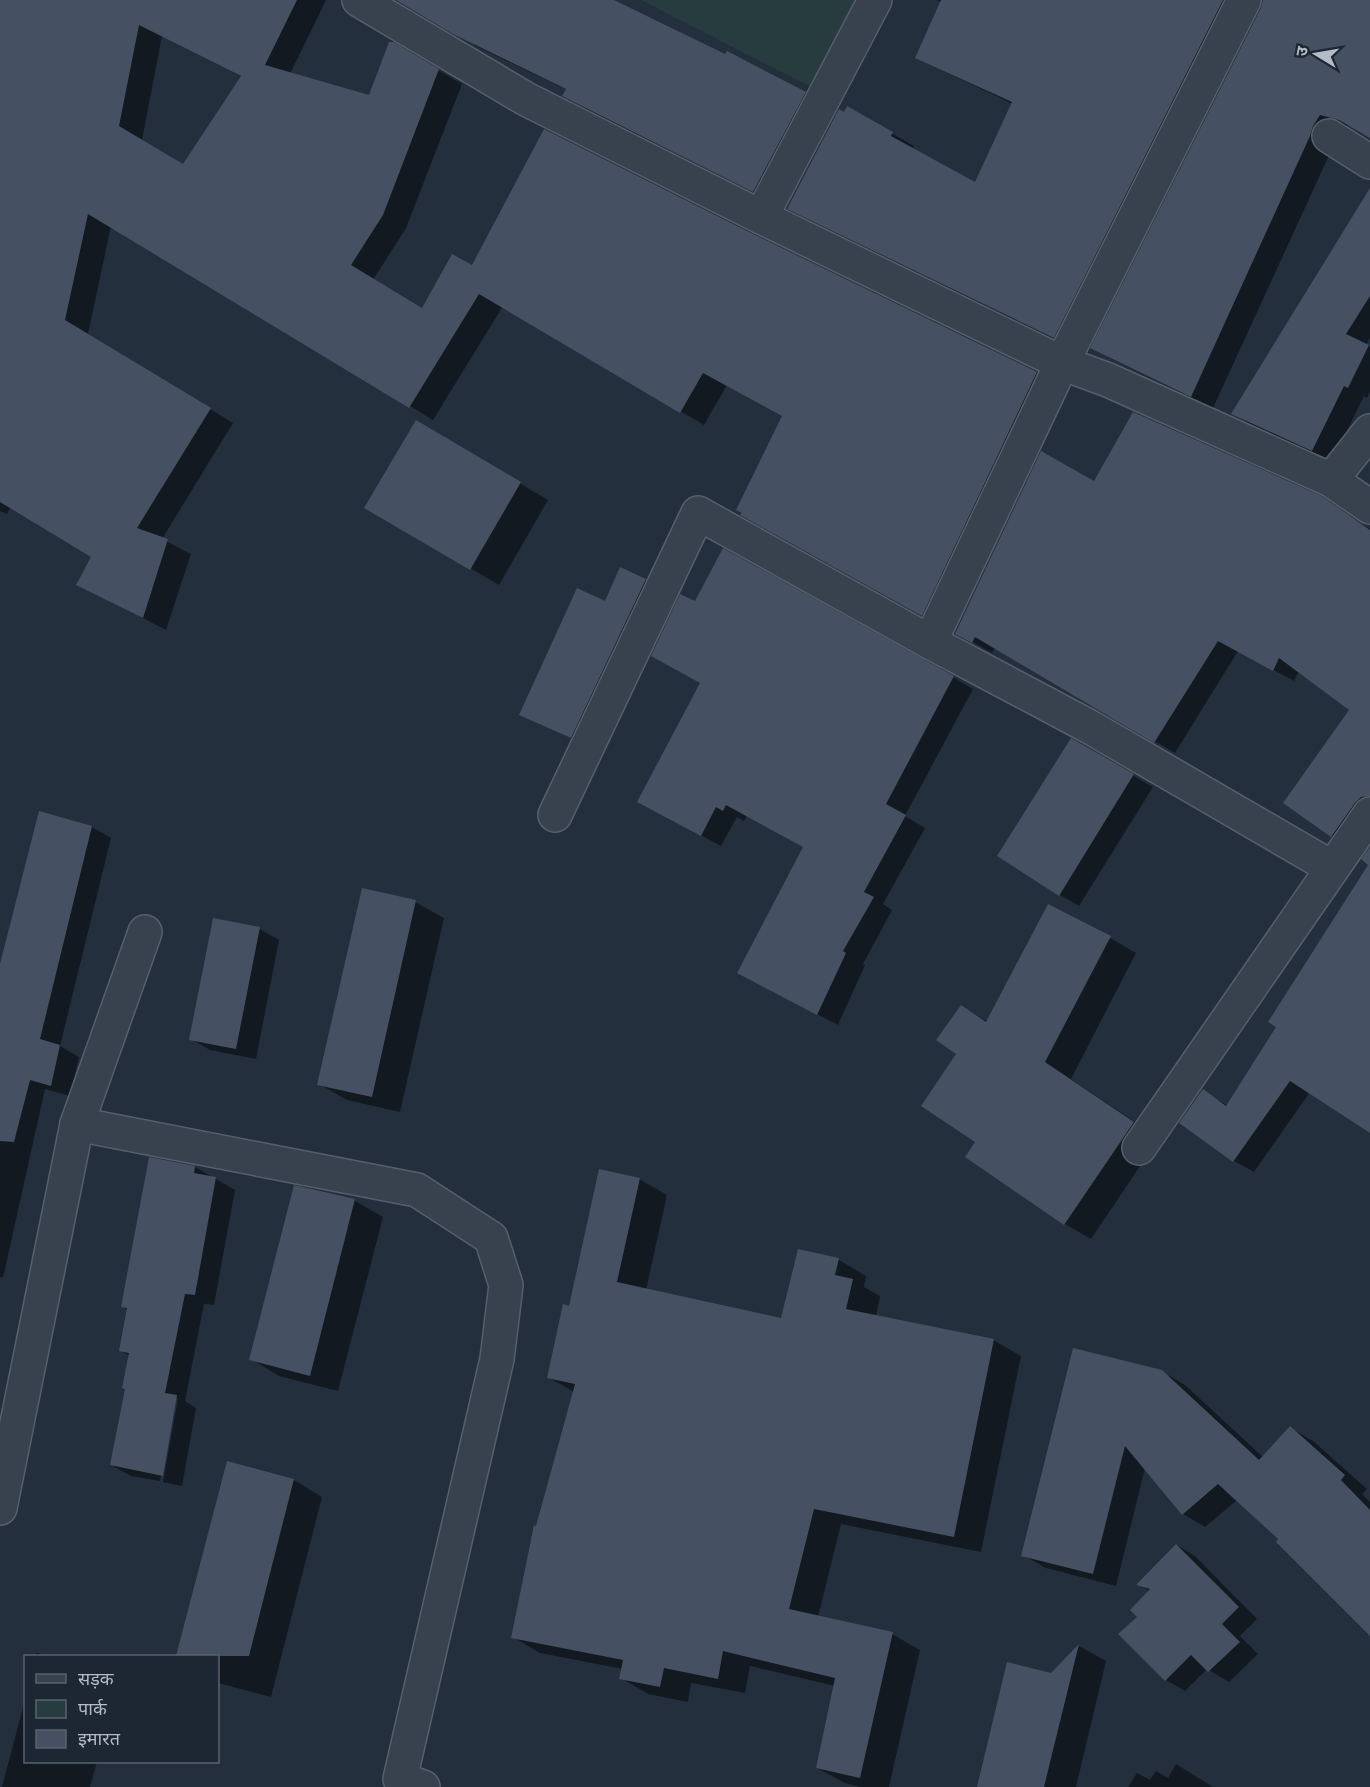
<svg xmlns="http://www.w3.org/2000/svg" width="1370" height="1787" font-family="Mulish,'Noto Sans Devanagari',sans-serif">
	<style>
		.green { fill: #263c3f }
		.shadow { fill: #0007; fill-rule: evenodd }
		.building { fill: #455162; fill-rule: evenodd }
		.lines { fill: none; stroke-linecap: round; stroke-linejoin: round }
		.minor-casing { stroke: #565f6c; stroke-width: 36 }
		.minor { stroke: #38414e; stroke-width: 33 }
	</style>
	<rect width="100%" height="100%" fill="#242f3e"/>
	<path class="green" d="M641,0h220l-50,87z"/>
	<g class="shadow">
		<path d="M0,0h326l-36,74 80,23 20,-55 72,42 -56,144 -33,52 50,30 50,-43 279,-32 284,138 23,13 -114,242 -180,-100 19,-112 -57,-31 -23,40 -201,-119 -70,114 -322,-194 -23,108 145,89 -71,116 29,15 -25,76 -88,-45 15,-29 -82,-50 -4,8 -7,-3zM162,36l80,41 -58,88 -42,-25z"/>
		<path d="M405,0h205l195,93 23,13 -51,98 -190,-95 -23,-14 3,-5 -89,-43 -74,-44z"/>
		<path d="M937,0h315l-176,349 -266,-129 -21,-12 59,-100 66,38 -2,3 64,35 37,-80 -74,-35 -22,-12 25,-54z"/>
		<path d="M1264,0h106v92l-38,57 -119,259 -99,-48 -22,-12 170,-339z"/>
		<path d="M1370,191v147l-4,7 4,2v45l-3,6 -3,-2 -32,65 -80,-36 -19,-11z"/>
		<path d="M417,422l131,78 -49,85 -132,-77z"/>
		<path d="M1094,483l227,15 49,31v293l-18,26 -20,-12 -47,-34 67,-93 -53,-38 -5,10 -56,-30 -63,102 -180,-105 -3,5 -35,-20z"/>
		<path d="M645,580l13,7 -74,157 -64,-30 86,-111z"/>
		<path d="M695,603l258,74 20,12 -68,127 20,12 -42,76 9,6 -29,54 2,1 -27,60 -80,-41 46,-137 -57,-32 -3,6 -7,-4 -16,29 -62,-33 43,-130z"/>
		<path d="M1071,740l82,47 -74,119 -19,-11z"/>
		<path d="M92,827l19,11 -51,208 19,11 -9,39 -25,-7 -42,189 -3,-1v-305z"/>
		<path d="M1370,865v265l-60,-38 -56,80 -20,-11 -31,-70 25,15 50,-80z"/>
		<path d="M415,902l29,16 -44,194 -53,-12 -28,-16z"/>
		<path d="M260,929l19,11 -23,119 -46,-9 -19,-11z"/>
		<path d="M1110,938l26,15 -65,126 88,59 -68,101 -26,-15 -98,-67 10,-15 -19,-88 3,-47 27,15z"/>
		<path d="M195,1167l40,23 -21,115 -10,-1 -19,97 11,7 -14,78 -19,-4 15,-84h-3l-15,83 -29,-5 -20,-11 15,-76 4,-33 -10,-6 8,-40 -6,-4z"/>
		<path d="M639,1179l28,16 -21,95 137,30 16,-69 40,9 27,16 -2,11 16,9 -4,21 117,23 28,16 -40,196 -140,-28 -23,93 74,17 28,16 -31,137h-29l-15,-4 -28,-15 18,-82 -85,-20 -5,27 -54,-10 -3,19 -40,-8 -27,-16 2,-9 -83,-16 -27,-16 24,-109 37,-136 -26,-15 22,-70z"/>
		<path d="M295,1187l60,14 28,16 -45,174 -59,-15 -28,-17z"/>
		<path d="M1161,1371l24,14 79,73 26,-30 23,13 54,48 -5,5 8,8v125l-133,-127 -32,27 -22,-13 -38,-46 -29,118 -70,-18 -23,-13z"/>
		<path d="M228,1463l66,17 28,17 -51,200 -53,-14v-27h-40z"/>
		<path d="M1177,1545l19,12 61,62 -17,17 18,18 -29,28 -22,-13 -22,22 -19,-11 -27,-63 11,-26 -11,-6z"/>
		<path d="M1079,1646l27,15 -30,126h-97l72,-113z"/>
		<path d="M36,1653l13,3h-13z"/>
		<path d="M26,1696v66h71l-7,25h-88z"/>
		<path d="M1176,1764l37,23h-85l9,-14 13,7 6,-9 12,7z"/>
	</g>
	<g class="building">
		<path d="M0,0h297l-32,65 104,30 20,-53h5l45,27 -56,146 -32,50 71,43 30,-54 20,11 72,-136 209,105 284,138 -115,244 -182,-101 2,-2 -6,-3 46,-94 -79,-43 -23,40 -201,-119 -70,114 -321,-194 -23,106 146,88 -74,120 31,11 -25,79 -67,-33 15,-28 -91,-55zM139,25l102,51 -58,88 -64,-38z"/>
		<path d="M396,0h218l111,54 2,-3 79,41 -53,100 -191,-96 4,-7 -113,-55z"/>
		<path d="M941,0h282l-169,338 -267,-129 52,-100 5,3 3,-6 46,26 -2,4 84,46 37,-80 -97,-44z"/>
		<path d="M1263,0h107v138l-31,-18 -19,-5 -7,11 -3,10 -119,261 -101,-49 171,-340z"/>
		<path d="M1370,188v108l-24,38 23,11 -21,43 -4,-2 -32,65 -81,-37z"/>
		<path d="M1133,412l189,84 48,34v266l-9,1 -6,6 -24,34 -48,-34 66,-93 -70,-52 -6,13 -55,-30 -64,102 -179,-106 -3,6 -17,-9 86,-183 53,30z"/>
		<path d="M416,420l105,62 -51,88 -106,-62z"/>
		<path d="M723,548l231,128 -68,128 20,11 -42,77 10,5 -31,54 3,2 -29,62 -80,-42 66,-126 -77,-42 -3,6 -7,-4 -15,29 -64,-34 63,-119 -49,-27 29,-62 15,7z"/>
		<path d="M620,567l26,12 -75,159 -52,-23 58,-127 28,13z"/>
		<path d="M1071,738l63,36 -75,122 -62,-40z"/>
		<path d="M39,811l53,15 -52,213 20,6 -9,41 -21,-6 -16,62 -14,-1v-177z"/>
		<path d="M1370,847v286l-80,-52 -57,81 -54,-39 24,-34 23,17 50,-79 -8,-5 100,-157 -7,-6z"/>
		<path d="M362,888l54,12 -44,197 -55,-12z"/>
		<path d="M1048,904l63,32 -66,126 89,60 -70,103 -99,-68 10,-15 -54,-36 35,-52 -20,-14 25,-35 25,17z"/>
		<path d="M213,918l47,9 -24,122 -47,-9z"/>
		<path d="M149,1157l46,9 -1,7 22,4 -21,118 -10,-1 -20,99 12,2 -14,81 -53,-11 15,-76 -3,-1 7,-35 -10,-2 8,-43 -6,-1z"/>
		<path d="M599,1169l41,9 -23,104 164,36 17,-69 41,9 -4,17 18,4 -7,30 148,30 -40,198 -140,-28 -25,100 104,23 -33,146 -44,-10 19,-90 -112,-27 -5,28 -54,-11 -4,19 -41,-8 4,-19 -112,-22 23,-113 2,1 39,-142 -28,-6 16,-74 6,2z"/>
		<path d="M294,1185l61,14 -45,177 -61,-16z"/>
		<path d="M1073,1348l89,22 97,90 31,-34 55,49 -4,5 29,30v126l-94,-94 2,-3 -60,-55 -36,31 -57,-69 -32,128 -72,-18z"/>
		<path d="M227,1461l67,18 -45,177h-73z"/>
		<path d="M1176,1544l63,63 -17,17 18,18 -32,30 -17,-17 -26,26 -47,-47 19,-17 -7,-7 20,-21 -14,-4z"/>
		<path d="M1079,1644l-35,143h-67l30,-125 44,11z"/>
	</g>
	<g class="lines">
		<defs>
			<g id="minor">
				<path d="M359,0l167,99 235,118 301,146 46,17 223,100 39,27"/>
				<path d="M1329,136l41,26"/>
				<path d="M761,217l114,-217"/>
				<path d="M1331,480l39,-49"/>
				<path d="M930,642l132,-279 182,-363"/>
				<path d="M555,815l143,-302 232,129 160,85 241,140"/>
				<path d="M77,1124l340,66 74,48 15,47 -9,74 -97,420 23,8"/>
				<path d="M1139,1148l231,-334"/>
				<path d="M0,1508l77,-384 68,-192"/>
			</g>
		</defs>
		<use href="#minor" class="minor-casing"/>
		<use href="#minor" class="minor"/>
	</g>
	<rect x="24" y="1655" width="195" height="108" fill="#1d2633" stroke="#59626f" stroke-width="1.5"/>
	<rect x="36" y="1674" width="30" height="9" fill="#38414e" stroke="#59626f" stroke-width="1.5"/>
	<text x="78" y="1685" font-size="18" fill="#b4bcc9">सड़क</text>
	<rect x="36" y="1700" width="30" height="18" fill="#263c3f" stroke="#59626f" stroke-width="1.5"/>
	<text x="78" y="1715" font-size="18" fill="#b4bcc9">पार्क</text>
	<rect x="36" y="1730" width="30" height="18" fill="#455162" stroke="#59626f" stroke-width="1.5"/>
	<text x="78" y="1745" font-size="18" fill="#b4bcc9">इमारत</text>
	<g transform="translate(1316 54) rotate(281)" stroke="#1d2633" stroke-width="4.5" paint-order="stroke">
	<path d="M0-4.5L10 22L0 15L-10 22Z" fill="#b4bcc9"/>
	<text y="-9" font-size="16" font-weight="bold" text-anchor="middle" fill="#b4bcc9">उ</text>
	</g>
</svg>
